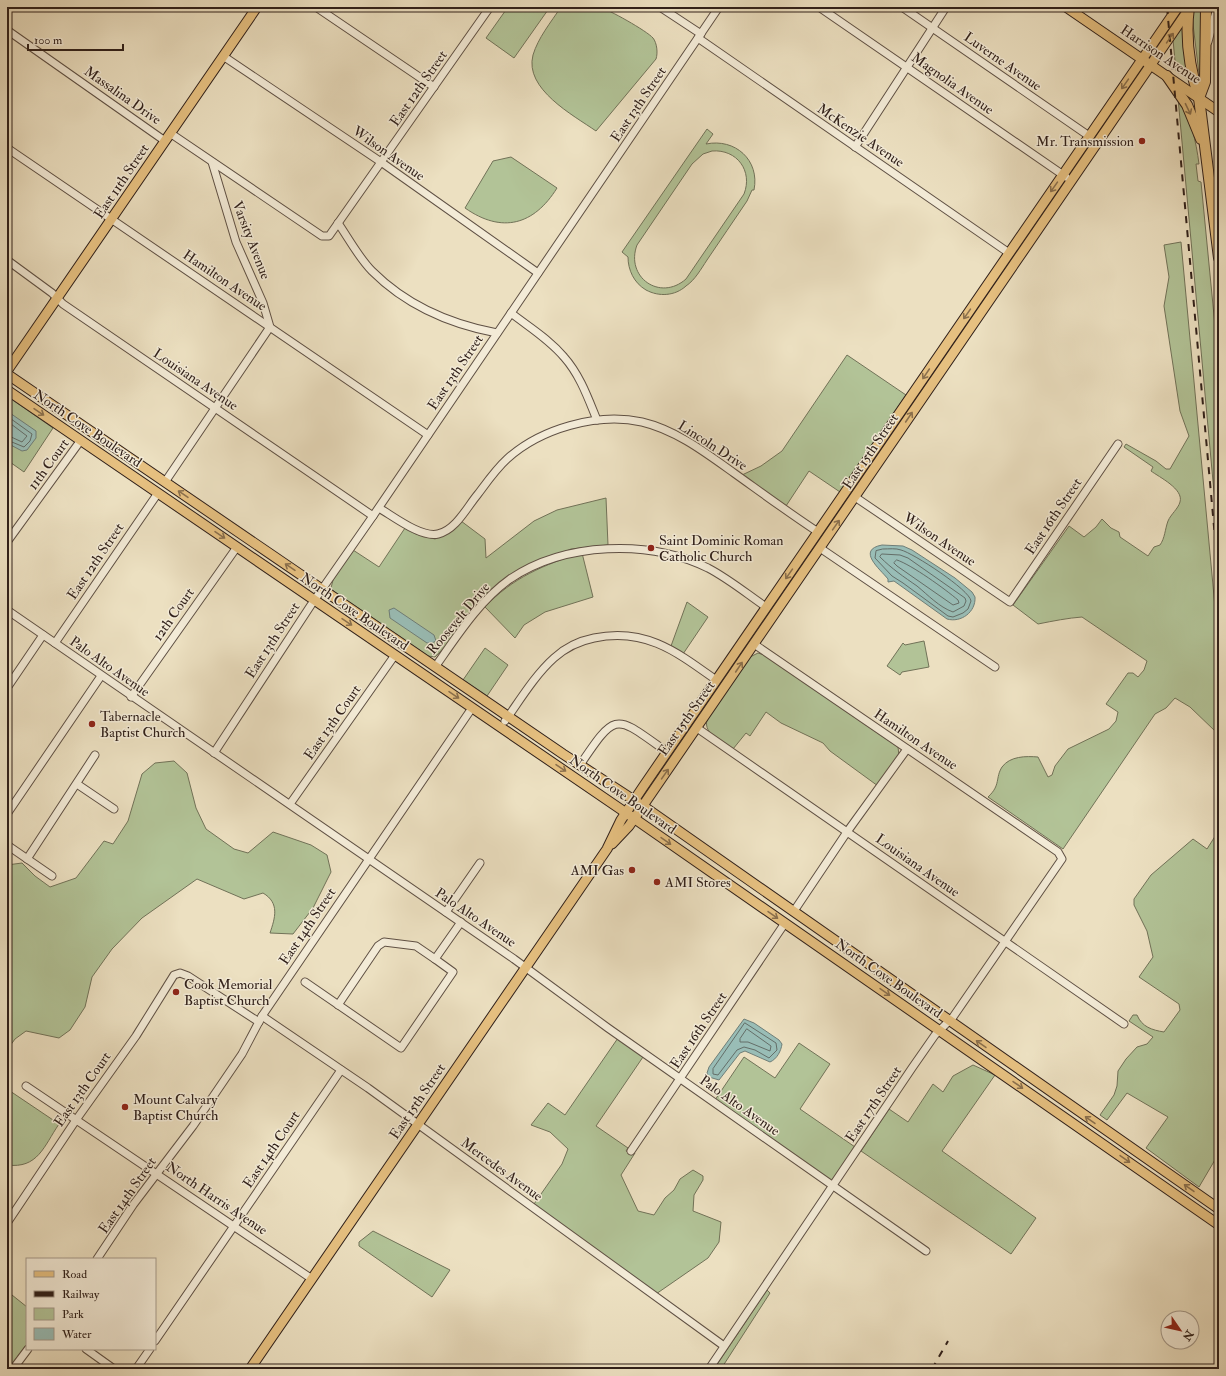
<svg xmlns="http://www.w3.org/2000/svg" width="1226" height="1376" font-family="'IM FELL Double Pica',serif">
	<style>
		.green { fill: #b2c397; stroke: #717258; fill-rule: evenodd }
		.water { fill: #99bdb6; stroke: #6f7e78 }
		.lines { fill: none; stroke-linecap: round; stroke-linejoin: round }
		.shore { stroke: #646e68; stroke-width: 1 }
		.minor-casing { stroke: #5f5044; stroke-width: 9 }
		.major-casing { stroke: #30201a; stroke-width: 11 }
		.highway-casing { stroke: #30201a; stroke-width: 12 }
		.minor { stroke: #f3ebd7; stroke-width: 7 }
		.major { stroke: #e6c080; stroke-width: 9 }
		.highway { stroke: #e6c080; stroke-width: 10 }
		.rail { stroke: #30201a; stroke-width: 2; stroke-dasharray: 7 7; stroke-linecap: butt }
		.oneway { stroke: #8b704d }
		.poi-dot { fill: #8f2418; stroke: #f3ebd7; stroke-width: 1.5 }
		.labels { text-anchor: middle; stroke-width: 3; stroke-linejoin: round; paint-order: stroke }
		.street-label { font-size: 14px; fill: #30201a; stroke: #f3ebd7 }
		.poi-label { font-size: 14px; fill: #30201a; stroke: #f3ebd7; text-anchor: start }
	</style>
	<rect width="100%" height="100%" fill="#ece0c1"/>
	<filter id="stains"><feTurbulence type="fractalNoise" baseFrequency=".005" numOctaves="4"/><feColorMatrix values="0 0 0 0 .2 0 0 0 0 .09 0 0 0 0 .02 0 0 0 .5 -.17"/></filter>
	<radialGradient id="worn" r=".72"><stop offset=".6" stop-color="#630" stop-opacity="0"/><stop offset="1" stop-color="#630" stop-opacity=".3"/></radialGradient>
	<g class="green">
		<path d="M508,7h42l-36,51 -28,-20z"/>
		<path d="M561,7c11,0 26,-3 38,0 9,2 48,24 54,31 4,5 5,15 3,21l-60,72c-23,-16 -72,-42 -63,-76 5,-17 18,-33 28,-48z"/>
		<path d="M1196,7h8l-4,75 -8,-66z"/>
		<path d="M1183,27l5,49v3l-12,-8 -3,-31z"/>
		<path d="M1178,98c13,20 18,43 21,66h-3l2,17 3,1 18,185v180z"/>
		<path d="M707,129l6,5 -7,10c29,-6 54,16 48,46h-2l-5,11c-13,20 -27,39 -40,59 -6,9 -12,20 -21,26 -11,10 -27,11 -40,4 -12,-7 -18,-20 -18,-33l-6,-5zM712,151c25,-2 41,20 32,43l-58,85c-26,23 -61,-2 -49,-34l55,-81 11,-10z"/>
		<path d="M511,157l46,31c-23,37 -55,46 -92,20l28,-47z"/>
		<path d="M1181,242l38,408v126l-4,-45 -25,-24 -15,-9 -9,10 -11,6 -92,135 -75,-52c13,-12 7,-19 14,-30 8,-11 24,-11 36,-10l10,20 4,-2 3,-9 13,-17 41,-20 7,-8 2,-9 -12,-8 22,-31h5l5,4 6,-7 3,-9 -65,-44c-14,1 -29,4 -44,7l-25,-19 56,-79 15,11 12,-10 6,-8 9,9 8,4 1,5 28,19 6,-9 6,-2c5,-7 5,-16 8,-24 3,-7 10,-12 12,-19 4,-13 -21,-25 -29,-31l2,-4 -29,-20 2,-3 30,17 10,8h4l19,-33 -9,-25 -16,-105 5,-29 -5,-32z"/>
		<path d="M847,355l59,40 -66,97 -31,-21 -23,35 -44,-31 19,-9 21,-15z"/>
		<path d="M7,396l46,32 -29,44 -17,-12z"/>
		<path d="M606,498l2,47 -37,4 -51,21 -85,87 -7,-1 -93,-64 -4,-4 2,-8 20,-30 26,17 26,-39 11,6 19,5 20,-10 6,-8 24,18 1,19 48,-37 23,-11z"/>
		<path d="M582,553l11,44 -48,15 -21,13 -9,13 -30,-31c27,-29 60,-43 97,-54z"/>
		<path d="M687,602l21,15 -25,37 -12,-8z"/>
		<path d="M924,641l5,26 -27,5 -2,3 -13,-9 16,-23 2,2z"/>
		<path d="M485,648l23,17 -21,31 -24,-16z"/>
		<path d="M758,653l6,2 134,92 1,9 -21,30 -48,-35 -7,-8 -42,-20 -15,-11 -16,24 -4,-3 -13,16c-10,-7 -30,-15 -26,-29l43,-63z"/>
		<path d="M174,761l13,12 9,35 10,21 28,20 14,4 25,-21 38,13 16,10 4,17 -18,36 -20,26 -23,-1c5,-15 10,-30 -7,-40l-19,6 -47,-20 -55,39 -30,31 -20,28 -7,30 -15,23 -11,8 -33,-7 -11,8 -8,11v-185l15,-2 13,13 15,11 26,-9 28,-37 9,3 15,-23 14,-47 13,-11z"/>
		<path d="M1219,830v323l-20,34 -53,-39 22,-31 -41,-24 -20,27 -7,-5 14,-20 3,-9 1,-15 8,-12 11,-12 10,-3 6,-7 -24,-16 4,-6h4c5,12 15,15 27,17l16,-22 -1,-6 -40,-27 14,-20 -6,-26 -13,-26v-6l17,-24 42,-36 14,10z"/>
		<path d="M618,1038l25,19 -47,69 32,22 -2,3 6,4 3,-2 -14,22 17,36 16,4 11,-17 9,-8 6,-11 13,-9 10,6v4l-9,15 -1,16 28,11 -2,20 -11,16 -52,36 -122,-90 28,-40 6,-15 -18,-17 -19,-7 17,-22 17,12z"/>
		<path d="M799,1043l31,21 -30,45 55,38 -23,34 -117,-81 29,-43 31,21z"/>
		<path d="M973,1065l22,10 -53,76 94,67 -25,36 -150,-103 28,-42 19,13 25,-38 10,8 10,-16z"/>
		<path d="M7,1089l52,35c-15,22 -21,45 -52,41z"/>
		<path d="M373,1231l77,39 -18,27 -73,-51v-4z"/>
		<path d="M767,1290l3,3 -49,76h-7z"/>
		<path d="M7,1291l20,16v37l-19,25z"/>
	</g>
	<g class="water">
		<path d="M7,411l29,20v7l-9,12 -5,1 -15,-8z"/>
		<path d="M882,545l21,1 9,4 43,28 17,14 3,5c1,15 -14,26 -28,22l-53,-38 -6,1v-3c-8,-10 -32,-29 -6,-34z"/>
		<path d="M394,608l40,27 2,6 -4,2h-5l-37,-25 -1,-8z"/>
		<path d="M744,1019l10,4 25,17 3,4c-1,7 -5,15 -12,18l-25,-11 -5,2 -21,27 -10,-3 -2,-4 2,-6z"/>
	</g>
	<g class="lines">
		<g class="shore">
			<path d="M7,416l25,18 -2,7 -6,6 -17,-7"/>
			<path d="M7,421l20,15 -5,6 -15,-7"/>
			<path d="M883,549c6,0 13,-1 18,1 12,3 69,40 70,51l-3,8 -5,4 -10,4 -5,-1 -45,-33 -11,-7 -17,-18 1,-7z"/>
			<path d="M882,554l18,1 8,3 57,40 1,3 -2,5 -11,6c-14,-5 -25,-17 -36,-26 -13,-9 -25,-17 -37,-29z"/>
			<path d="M897,560c15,5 48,29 61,40l1,3 -6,2 -56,-39 -3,-3z"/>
			<path d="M745,1023l31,20 1,7 -8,8 -14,-8 -11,-3 -7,3 -19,25 -5,-1v-5z"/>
			<path d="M747,1029l24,17 -1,5 -22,-9h-8v-3z"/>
		</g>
		<defs>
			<g id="minor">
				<path d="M316,7l118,80"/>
				<path d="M660,7l41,27"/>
				<path d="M819,7l247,170"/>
				<path d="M902,7l187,129"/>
				<path d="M7,30l158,111"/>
				<path d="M698,38l311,215"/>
				<path d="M1208,42l9,-35"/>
				<path d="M223,56l158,106 157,111"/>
				<path d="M170,133l152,103h7l161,-229"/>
				<path d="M855,147l91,-140"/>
				<path d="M7,148l421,287"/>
				<path d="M338,223c11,16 21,35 34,48 35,35 77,53 125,62"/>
				<path d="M7,260l45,33 11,11 310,212"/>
				<path d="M511,313c18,14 38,26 53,44 16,18 24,41 33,63"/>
				<path d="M165,482l105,-155 -7,-24 -27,-61 -24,-80"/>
				<path d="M855,497l155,105 108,-158"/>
				<path d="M379,508c14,8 42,30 59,26 18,-4 29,-27 40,-40 9,-12 18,-25 29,-35 33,-30 90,-47 135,-37 34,8 64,31 92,51 28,20 55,40 84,59"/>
				<path d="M7,542l74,-102"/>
				<path d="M820,548l175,119"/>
				<path d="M7,610l507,349 94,69 318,223"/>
				<path d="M55,643l103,-150"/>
				<path d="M435,667c22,-31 44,-66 75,-88 55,-37 139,-40 198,-11 21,11 39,26 58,39"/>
				<path d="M7,688l36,-53"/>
				<path d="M131,697l106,-150"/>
				<path d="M505,721c15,-21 30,-46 49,-63 11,-10 25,-17 40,-20 51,-11 83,14 122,42"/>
				<path d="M697,728l427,296"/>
				<path d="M214,753l97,-148 62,-89 346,-509"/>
				<path d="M580,765c37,-55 35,-50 87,-13"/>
				<path d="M77,784l37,25"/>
				<path d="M290,804l105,-149"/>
				<path d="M7,814l94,-138"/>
				<path d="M7,845l45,31"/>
				<path d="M27,859l68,-104"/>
				<path d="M794,911l53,-79 60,-83"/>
				<path d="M446,912l34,-49"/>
				<path d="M305,982l96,66 52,-76 -18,-13 26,-37"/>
				<path d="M338,1005l40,-59 6,-4 32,4 19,13"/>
				<path d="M262,1016l106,72 356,258"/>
				<path d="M26,1086l286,193"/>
				<path d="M631,1151l154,-228"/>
				<path d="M7,1223l69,-103 60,-84 38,-61 6,-2 8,3 71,46"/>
				<path d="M97,1259l36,-54 60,-79 49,-72 20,-38 210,-308"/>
				<path d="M155,1341l186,-271"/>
				<path d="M86,1349l28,20"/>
				<path d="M13,1369l15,-20"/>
				<path d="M136,1369l14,-20"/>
				<path d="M709,1369l203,-301 23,-33 18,-18 109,-158 -4,-7 -304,-208"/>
			</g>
			<g id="major">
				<path d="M1066,7l153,105"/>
				<path d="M7,371l250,-364"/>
				<path d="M7,374l556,380 80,52 576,403"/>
				<path d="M7,390l628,429 584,406"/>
				<path d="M612,844l17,-18 560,-817"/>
				<path d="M250,1369l357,-520 14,-29 22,-33 535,-780"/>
			</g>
			<g id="highway">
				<path d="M1189,7c-4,30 1,63 10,91l20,160"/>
				<path d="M1167,76l20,29 14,34"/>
				<path d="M1199,98l6,-16 1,-75"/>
			</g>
		</defs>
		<use href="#minor" class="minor-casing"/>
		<use href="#major" class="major-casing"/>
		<use href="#highway" class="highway-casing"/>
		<use href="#minor" class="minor"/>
		<use href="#major" class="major"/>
		<use href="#highway" class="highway"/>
		<g class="rail">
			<path d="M1167,7l52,575"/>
			<path d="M932,1369l16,-28"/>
		</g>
	</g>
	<defs><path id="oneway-shaft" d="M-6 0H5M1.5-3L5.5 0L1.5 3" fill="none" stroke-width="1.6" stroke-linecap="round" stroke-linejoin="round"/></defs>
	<g class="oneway">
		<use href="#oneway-shaft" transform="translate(1170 38) rotate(-55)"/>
		<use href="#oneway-shaft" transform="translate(1125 84) rotate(125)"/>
		<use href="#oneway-shaft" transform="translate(1188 109) rotate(64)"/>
		<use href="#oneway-shaft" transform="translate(1054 187) rotate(125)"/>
		<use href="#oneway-shaft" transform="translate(967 314) rotate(125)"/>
		<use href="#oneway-shaft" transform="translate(926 374) rotate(124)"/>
		<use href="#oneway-shaft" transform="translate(39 412) rotate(34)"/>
		<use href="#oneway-shaft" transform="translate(909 417) rotate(-56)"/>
		<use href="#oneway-shaft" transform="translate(183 494) rotate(-146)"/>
		<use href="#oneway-shaft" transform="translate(836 525) rotate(-55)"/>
		<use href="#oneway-shaft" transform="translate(220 535) rotate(34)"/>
		<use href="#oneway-shaft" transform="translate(290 567) rotate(-146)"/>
		<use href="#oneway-shaft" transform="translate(789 574) rotate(125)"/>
		<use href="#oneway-shaft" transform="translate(347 622) rotate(34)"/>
		<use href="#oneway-shaft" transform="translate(739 667) rotate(-56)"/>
		<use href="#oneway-shaft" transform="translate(454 695) rotate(34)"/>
		<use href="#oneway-shaft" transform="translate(561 768) rotate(34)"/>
		<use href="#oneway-shaft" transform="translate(665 774) rotate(-55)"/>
		<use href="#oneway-shaft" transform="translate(666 841) rotate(35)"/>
		<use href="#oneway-shaft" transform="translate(773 915) rotate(35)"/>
		<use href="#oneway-shaft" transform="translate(885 992) rotate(35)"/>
		<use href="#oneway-shaft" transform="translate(981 1044) rotate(-145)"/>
		<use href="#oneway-shaft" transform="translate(1018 1085) rotate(35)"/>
		<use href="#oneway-shaft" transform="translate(1090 1120) rotate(-145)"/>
		<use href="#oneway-shaft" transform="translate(1125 1159) rotate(35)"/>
		<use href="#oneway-shaft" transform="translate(1189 1188) rotate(-145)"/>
	</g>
	<g class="poi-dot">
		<circle cx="1142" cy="141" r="4"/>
		<circle cx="651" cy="548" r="4"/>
		<circle cx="92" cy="724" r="4"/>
		<circle cx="632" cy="870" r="4"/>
		<circle cx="657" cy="882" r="4"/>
		<circle cx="176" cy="992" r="4"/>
		<circle cx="125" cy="1107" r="4"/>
	</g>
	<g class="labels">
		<g class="street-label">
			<text transform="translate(1161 54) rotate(34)" y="5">Harrison Avenue</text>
			<text transform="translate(1003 61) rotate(35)" y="5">Luverne Avenue</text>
			<text transform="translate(953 83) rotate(35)" y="5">Magnolia Avenue</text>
			<text transform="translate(418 88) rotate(-55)" y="5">East 12th Street</text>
			<text transform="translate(123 95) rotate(35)" y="5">Massalina Drive</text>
			<text transform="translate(638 104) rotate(-56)" y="5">East 13th Street</text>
			<text transform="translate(861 135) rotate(34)" y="5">McKenzie Avenue</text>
			<text transform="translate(389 153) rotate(35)" y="5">Wilson Avenue</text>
			<text transform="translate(121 181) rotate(-56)" y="5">East 11th Street</text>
			<text transform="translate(252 240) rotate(69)" y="5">Varsity Avenue</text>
			<text transform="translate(225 280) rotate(34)" y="5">Hamilton Avenue</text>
			<text transform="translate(455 372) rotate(-56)" y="5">East 13th Street</text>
			<text transform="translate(196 379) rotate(34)" y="5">Louisiana Avenue</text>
			<text transform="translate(88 428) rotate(34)" y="5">North Cove Boulevard</text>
			<text transform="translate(713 445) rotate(33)" y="5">Lincoln Drive</text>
			<text transform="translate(870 451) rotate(-56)" y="5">East 15th Street</text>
			<text transform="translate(48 464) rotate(-54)" y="5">11th Court</text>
			<text transform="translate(1053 516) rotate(-56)" y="5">East 16th Street</text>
			<text transform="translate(940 539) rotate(34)" y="5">Wilson Avenue</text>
			<text transform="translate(95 561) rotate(-56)" y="5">East 12th Street</text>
			<text transform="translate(355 611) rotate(34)" y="5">North Cove Boulevard</text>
			<text transform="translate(173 614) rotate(-55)" y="5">12th Court</text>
			<text transform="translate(458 618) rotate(-50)" y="5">Roosevelt Drive</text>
			<text transform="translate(272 640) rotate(-57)" y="5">East 13th Street</text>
			<text transform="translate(110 666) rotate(35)" y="5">Palo Alto Avenue</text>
			<text transform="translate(686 718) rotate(-55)" y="5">East 15th Street</text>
			<text transform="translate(332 722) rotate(-55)" y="5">East 13th Court</text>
			<text transform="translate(916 739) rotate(34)" y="5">Hamilton Avenue</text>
			<text transform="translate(623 794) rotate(35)" y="5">North Cove Boulevard</text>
			<text transform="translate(918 865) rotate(35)" y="5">Louisiana Avenue</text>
			<text transform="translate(476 917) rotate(34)" y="5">Palo Alto Avenue</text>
			<text transform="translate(307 926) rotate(-56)" y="5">East 14th Street</text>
			<text transform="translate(889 978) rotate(35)" y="5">North Cove Boulevard</text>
			<text transform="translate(698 1030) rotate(-56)" y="5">East 16th Street</text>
			<text transform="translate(82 1089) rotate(-55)" y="5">East 13th Court</text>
			<text transform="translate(417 1101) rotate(-56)" y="5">East 15th Street</text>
			<text transform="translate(873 1104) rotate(-56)" y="5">East 17th Street</text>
			<text transform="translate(740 1105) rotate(35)" y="5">Palo Alto Avenue</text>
			<text transform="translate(271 1149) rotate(-56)" y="5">East 14th Court</text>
			<text transform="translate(502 1169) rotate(36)" y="5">Mercedes Avenue</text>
			<text transform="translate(127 1195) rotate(-55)" y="5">East 14th Street</text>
			<text transform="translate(217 1198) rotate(34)" y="5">North Harris Avenue</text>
		</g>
		<g class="poi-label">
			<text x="1134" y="146" text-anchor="end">Mr. Transmission</text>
			<text x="659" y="545">Saint Dominic Roman<tspan x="659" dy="16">Catholic Church</tspan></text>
			<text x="100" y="721">Tabernacle<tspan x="100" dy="16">Baptist Church</tspan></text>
			<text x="624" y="875" text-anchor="end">AMI Gas</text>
			<text x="665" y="887">AMI Stores</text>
			<text x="184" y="989">Cook Memorial<tspan x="184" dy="16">Baptist Church</tspan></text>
			<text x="133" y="1104">Mount Calvary<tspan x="133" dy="16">Baptist Church</tspan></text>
		</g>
	</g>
	<rect width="1226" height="1376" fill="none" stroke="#ece0c1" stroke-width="24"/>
	<rect x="8" y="8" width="1210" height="1360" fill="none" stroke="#30201a" stroke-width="2"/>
	<rect x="12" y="12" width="1202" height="1352" fill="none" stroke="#30201a"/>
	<rect x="26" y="1258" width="130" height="92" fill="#f3ebd7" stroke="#a59a8b"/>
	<rect x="34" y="1271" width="20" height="6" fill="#e6c080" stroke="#a59a8b"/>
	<text x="62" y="1278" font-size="12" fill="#30201a">Road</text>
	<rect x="34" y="1291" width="20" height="6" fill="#30201a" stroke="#a59a8b"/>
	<text x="62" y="1298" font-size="12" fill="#30201a">Railway</text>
	<rect x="34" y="1308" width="20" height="12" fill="#b2c397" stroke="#a59a8b"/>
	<text x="62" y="1318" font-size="12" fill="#30201a">Park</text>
	<rect x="34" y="1328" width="20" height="12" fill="#99bdb6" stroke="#a59a8b"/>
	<text x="62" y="1338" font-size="12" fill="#30201a">Water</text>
	<g transform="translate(1180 1330) rotate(124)"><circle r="19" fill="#f3ebd7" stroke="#a59a8b"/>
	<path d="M0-3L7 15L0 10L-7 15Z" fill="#8f2418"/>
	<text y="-6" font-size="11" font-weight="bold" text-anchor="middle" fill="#30201a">N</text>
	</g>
	<path d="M28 44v6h95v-6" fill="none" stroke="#30201a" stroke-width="2"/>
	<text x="34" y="44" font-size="12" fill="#30201a" stroke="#f3ebd7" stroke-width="3" paint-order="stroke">100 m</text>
	<rect width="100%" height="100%" filter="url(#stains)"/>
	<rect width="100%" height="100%" fill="url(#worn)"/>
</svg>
